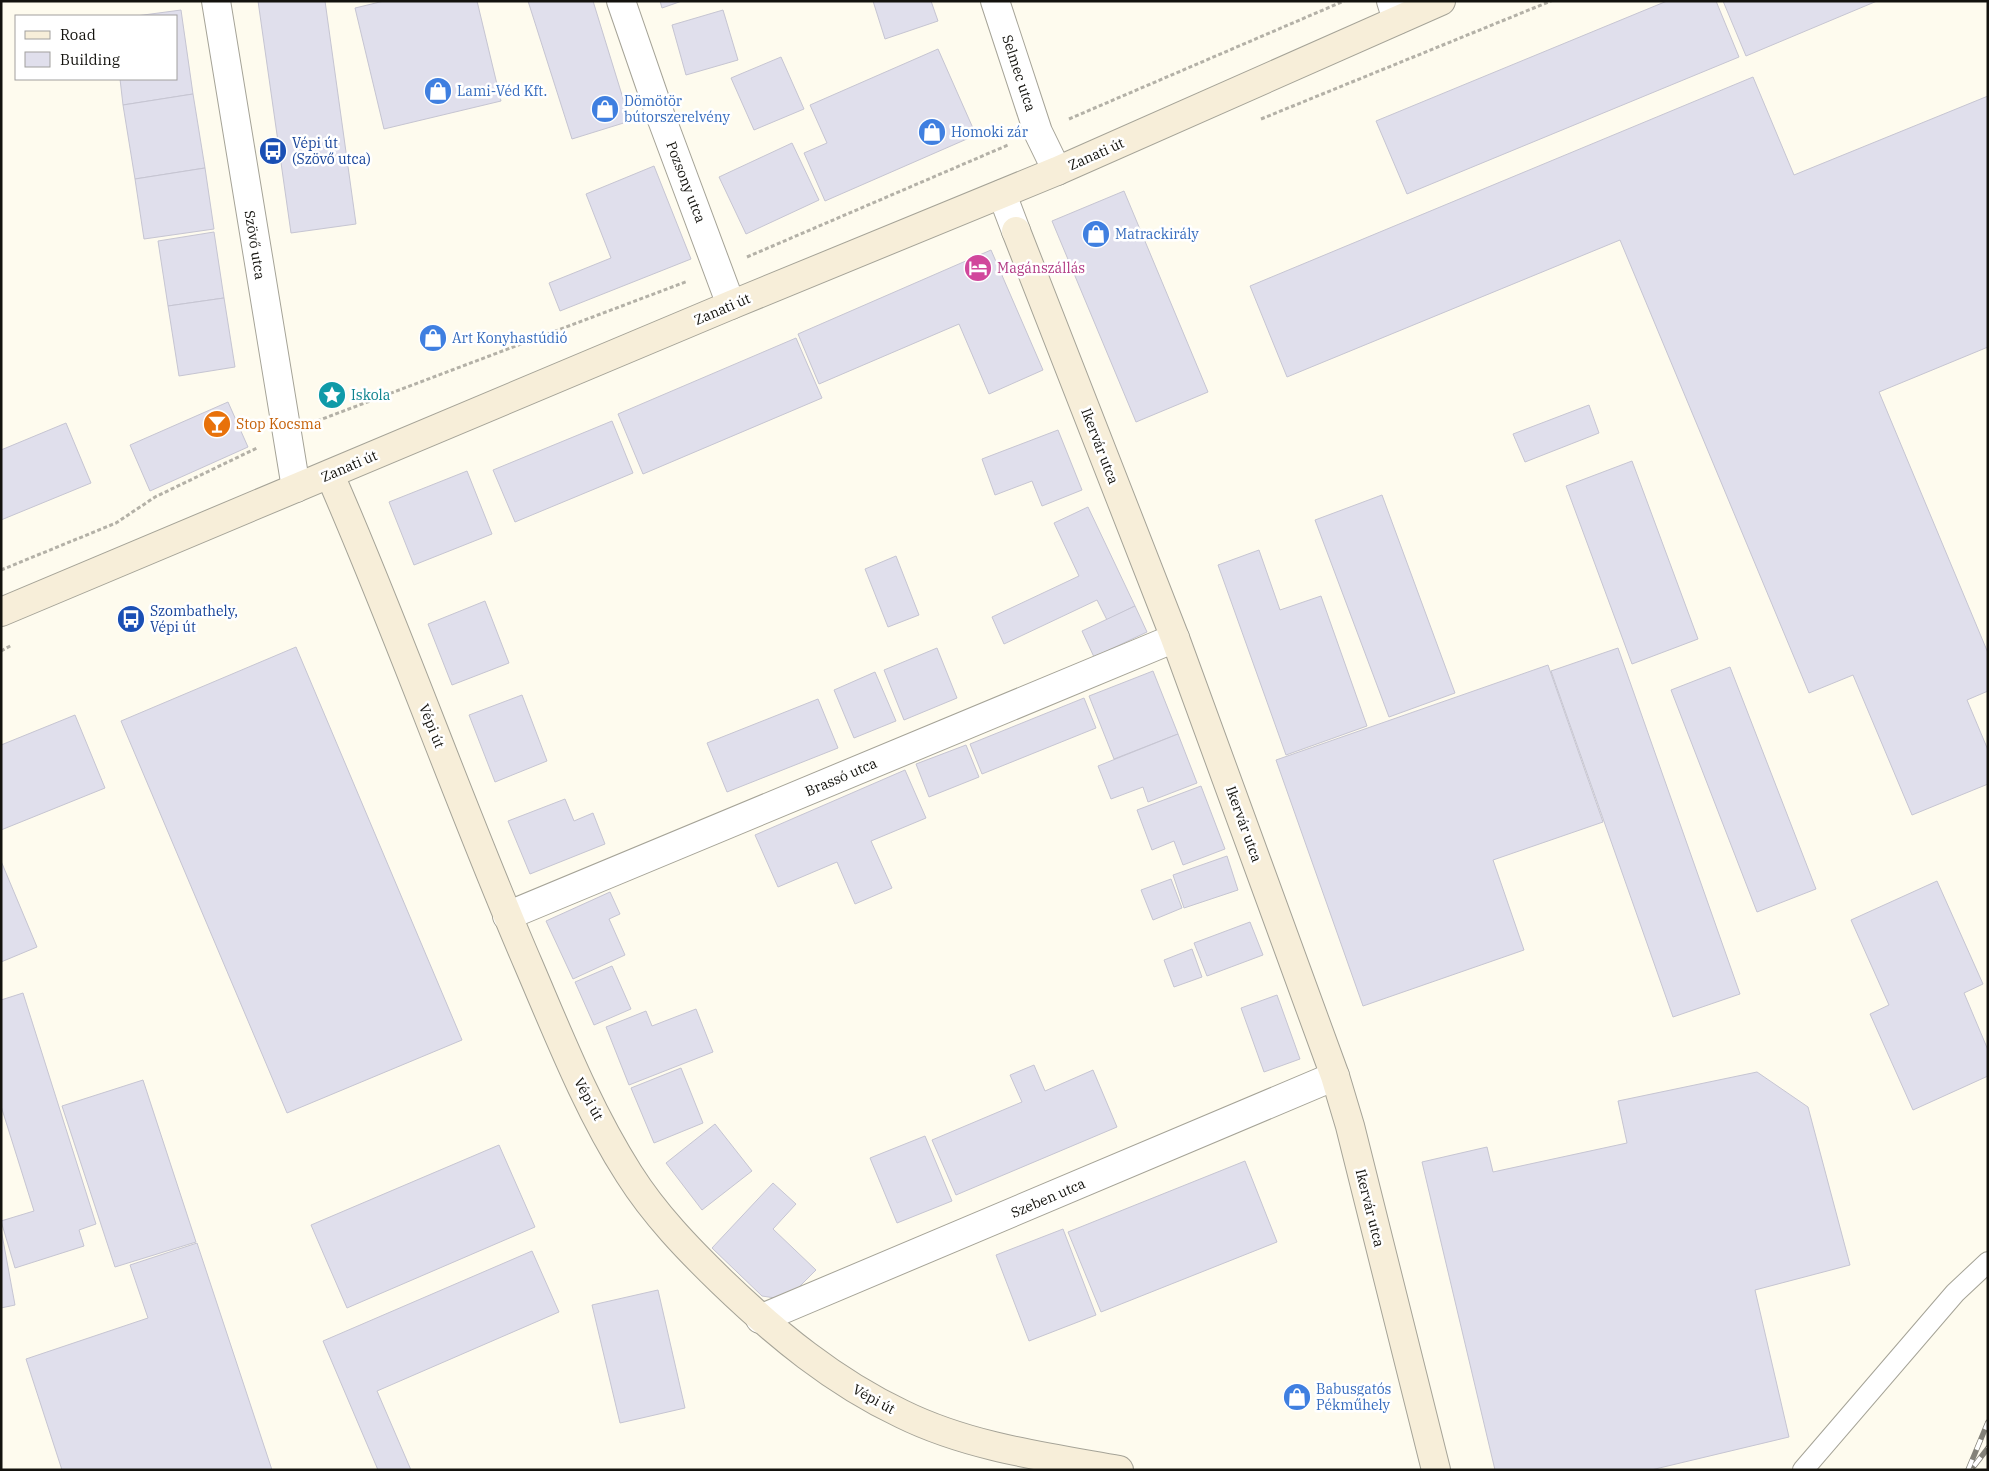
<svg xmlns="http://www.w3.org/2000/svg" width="1989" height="1471" font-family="'IBM Plex Serif',serif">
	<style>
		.building { fill: #e0dfec; stroke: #c6c5d2 }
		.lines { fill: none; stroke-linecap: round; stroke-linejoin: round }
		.lane-casing { stroke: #a5a397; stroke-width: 22 }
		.street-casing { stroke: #a5a397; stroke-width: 30 }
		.secondary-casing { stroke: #a5a397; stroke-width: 30 }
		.path { stroke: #b4b1a7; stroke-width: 3; stroke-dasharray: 4 2.5; stroke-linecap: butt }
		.lane { stroke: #fff; stroke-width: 20 }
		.street { stroke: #fff; stroke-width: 28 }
		.secondary { stroke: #f7eed9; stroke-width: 28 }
		.rail-casing { stroke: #848279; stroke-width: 5.5 }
		.rail { stroke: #fff; stroke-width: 4; stroke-dasharray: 11; stroke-linecap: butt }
		.labels { text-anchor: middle; stroke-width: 5; stroke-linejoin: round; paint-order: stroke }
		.street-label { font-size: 14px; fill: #13120d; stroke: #fff }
		.shop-label { font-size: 14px; fill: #366cbe; stroke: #fff; text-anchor: start }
		.transit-label { font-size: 14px; fill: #164399; stroke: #fff; text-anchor: start }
		.hotel-label { font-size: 14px; fill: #b23c85; stroke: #fff; text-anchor: start }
		.culture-label { font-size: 14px; fill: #0d838f; stroke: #fff; text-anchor: start }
		.food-label { font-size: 14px; fill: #c56008; stroke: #fff; text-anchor: start }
	</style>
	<rect width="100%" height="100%" fill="#fefbee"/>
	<g class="building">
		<path d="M258,1h67l31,223 -65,9z"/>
		<path d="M384,1h93l24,100 -117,28 -29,-121z"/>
		<path d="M528,1h65l37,120 -58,18z"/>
		<path d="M660,1h22l-20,7z"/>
		<path d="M873,1h58l7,20 -53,18z"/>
		<path d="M1667,1h49l23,56 -332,137 -31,-73z"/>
		<path d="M1723,1h154l-131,55z"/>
		<path d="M181,10l12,84 -70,11 -3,-26h56v-63h-40z"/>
		<path d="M723,10l15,50 -52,15 -14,-50z"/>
		<path d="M938,49l38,86 -151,66 -21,-48 23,-10 -17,-38z"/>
		<path d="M781,57l23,52 -50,21 -23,-52z"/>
		<path d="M1753,77l41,98 194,-79v251l-109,45 109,261v38l-21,9 21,50v34l-76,31 -59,-140 -44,18 -189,-453 -333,137 -37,-91z"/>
		<path d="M193,94l12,74 -70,11 -12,-74z"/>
		<path d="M792,143l27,57 -73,34 -27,-57z"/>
		<path d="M654,166l37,93 -131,52 -11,-28 62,-25 -25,-64z"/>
		<path d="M205,168l9,61 -70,10 -9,-60z"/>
		<path d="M1124,191l84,201 -72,30 -84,-201z"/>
		<path d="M214,232l10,66 -56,8 -10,-65z"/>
		<path d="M991,250l52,120 -54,24 -30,-70 -140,60 -21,-50z"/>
		<path d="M224,298l11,69 -56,9 -11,-70z"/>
		<path d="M796,338l26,60 -179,76 -25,-60z"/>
		<path d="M228,402l20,45 -98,44 -20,-46z"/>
		<path d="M1589,405l10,28 -74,29 -12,-28z"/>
		<path d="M612,421l21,52 -118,49 -22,-52z"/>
		<path d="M66,423l25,60 -90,37v-70z"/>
		<path d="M1058,430l24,60 -40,16 -10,-25 -37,14 -13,-36z"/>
		<path d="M1632,461l66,178 -66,25 -66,-178z"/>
		<path d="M467,471l25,63 -78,31 -25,-63z"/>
		<path d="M1382,495l73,198 -66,24 -74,-197z"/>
		<path d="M1088,507l47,99 -28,14 -10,-20 -93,44 -12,-27 87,-41 -25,-53z"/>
		<path d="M1259,550l21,60 41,-14 46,130 -81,29 -68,-190z"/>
		<path d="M896,556l23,59 -31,12 -23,-58z"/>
		<path d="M485,601l24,62 -57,22 -24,-61z"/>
		<path d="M1135,606l12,26 -53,25 -12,-26z"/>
		<path d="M296,647l166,393 -175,73 -166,-392z"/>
		<path d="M937,648l20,50 -53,22 -20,-50z"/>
		<path d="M1618,648l122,346 -67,23 -122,-346z"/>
		<path d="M1548,665l55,157 -110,38 31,90 -161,56 -87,-246z"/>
		<path d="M1730,667l86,222 -59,23 -86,-222z"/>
		<path d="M1153,671l25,63 -64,25 -25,-63z"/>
		<path d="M875,672l21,49 -42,17 -20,-48z"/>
		<path d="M522,695l25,66 -52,21 -26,-67z"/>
		<path d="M1084,698l12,30 -114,46 -12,-30z"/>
		<path d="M818,699l20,49 -111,44 -20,-49z"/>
		<path d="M75,715l30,73 -104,42v-85z"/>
		<path d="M1178,734l19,49 -49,19 -5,-15 -32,12 -13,-33z"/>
		<path d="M966,745l13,32 -50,20 -13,-33z"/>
		<path d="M905,770l21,48 -55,23 21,47 -37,16 -18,-42 -59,25 -23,-52z"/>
		<path d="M1201,786l24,63 -42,16 -9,-24 -22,9 -15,-40z"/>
		<path d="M565,799l9,22 19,-8 12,31 -75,30 -22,-53z"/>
		<path d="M1227,856l11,34 -54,18 -11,-33z"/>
		<path d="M1,861l36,86 -36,15z"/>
		<path d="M1171,879l11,29 -29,12 -12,-30z"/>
		<path d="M1937,881l46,103 -19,9 24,57v26l-75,34 -43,-96 19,-9 -38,-85z"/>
		<path d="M610,892l10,22 -11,5 16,36 -52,24 -27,-58z"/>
		<path d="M1250,922l13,33 -56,21 -13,-33z"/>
		<path d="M1192,949l10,28 -28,10 -10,-27z"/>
		<path d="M612,966l19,43 -37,16 -19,-43z"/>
		<path d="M23,993l73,231 -17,6 5,16 -69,22 -14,-47 33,-10 -33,-105v-106z"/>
		<path d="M1277,995l23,64 -36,13 -23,-64z"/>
		<path d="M696,1009l17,43 -84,33 -23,-58 40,-16 6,15z"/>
		<path d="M1034,1065l11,26 48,-21 24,57 -161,68 -24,-55 90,-38 -12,-27z"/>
		<path d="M681,1068l22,55 -49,20 -23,-55z"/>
		<path d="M1757,1072l51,35 42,158 -95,25 34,147 -138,33h-156l-73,-308 65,-15 6,25 134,-29 -9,-42z"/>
		<path d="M143,1080l53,162 -81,25 -53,-161z"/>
		<path d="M715,1124l37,47 -50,39 -36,-47z"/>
		<path d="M925,1136l27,65 -55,22 -27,-65z"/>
		<path d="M499,1145l36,82 -188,81 -36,-83z"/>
		<path d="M1245,1161l32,81 -176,70 -33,-80z"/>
		<path d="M773,1183l23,21 -23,25 43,41 -26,26 -15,2 -13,-2 -50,-48z"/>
		<path d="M1,1229l14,76 -14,3z"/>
		<path d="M1063,1229l33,86 -67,26 -33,-86z"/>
		<path d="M197,1243l75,227h-210l-36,-111 122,-41 -18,-53z"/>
		<path d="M532,1251l27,61 -182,79 34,79h-33l-55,-129z"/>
		<path d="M658,1290l27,118 -65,15 -28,-118z"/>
	</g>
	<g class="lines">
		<defs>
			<path id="lane" d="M1803,1470l152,-177 33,-31"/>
			<g id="street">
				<path d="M216,1l80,487"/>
				<path d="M621,1l40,116 70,188"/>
				<path d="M995,1l43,131 19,39"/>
				<path d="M1391,1l6,19"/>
				<path d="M1002,194l14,37"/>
				<path d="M507,916l668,-278"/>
				<path d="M760,1319l575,-243"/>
			</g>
			<g id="secondary">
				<path d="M1016,231l159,407 160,438 15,50 86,344"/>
				<path d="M330,475c71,162 129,329 199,491 30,70 59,144 100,208 26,41 59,75 93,108 54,52 112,100 180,132 67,33 144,43 217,56"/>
				<path d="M1,612l730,-307 326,-134 384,-170"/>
			</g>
		</defs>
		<use href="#lane" class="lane-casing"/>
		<use href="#street" class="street-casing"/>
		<use href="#secondary" class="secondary-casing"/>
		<g class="path">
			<path d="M1069,119l275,-118"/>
			<path d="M1261,119l290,-118"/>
			<path d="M747,257l261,-112"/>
			<path d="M317,421l371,-140"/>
			<path d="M1,570l115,-47 39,-26 102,-49"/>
			<path d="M1,651l11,-6"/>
		</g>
		<use href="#lane" class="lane"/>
		<use href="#street" class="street"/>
		<use href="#secondary" class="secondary"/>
		<defs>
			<g id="rail">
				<path d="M1974,1466l14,-18"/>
				<path d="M1968,1470l20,-48"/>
			</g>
		</defs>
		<use href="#rail" class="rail-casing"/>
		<use href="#rail" class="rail"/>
	</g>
	<defs>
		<symbol id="shop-disc" viewBox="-11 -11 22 22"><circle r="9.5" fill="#3f7fe0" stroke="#fff"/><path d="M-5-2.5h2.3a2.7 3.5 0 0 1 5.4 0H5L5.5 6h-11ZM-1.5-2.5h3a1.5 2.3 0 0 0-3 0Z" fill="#fff"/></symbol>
		<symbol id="bus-disc" viewBox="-11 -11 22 22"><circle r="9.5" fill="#1a4fb4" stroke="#fff"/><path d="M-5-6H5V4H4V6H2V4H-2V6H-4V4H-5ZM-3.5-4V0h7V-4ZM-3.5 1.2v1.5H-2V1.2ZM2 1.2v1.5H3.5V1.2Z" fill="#fff"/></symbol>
		<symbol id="hotel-disc" viewBox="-11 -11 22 22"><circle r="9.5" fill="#d1479c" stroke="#fff"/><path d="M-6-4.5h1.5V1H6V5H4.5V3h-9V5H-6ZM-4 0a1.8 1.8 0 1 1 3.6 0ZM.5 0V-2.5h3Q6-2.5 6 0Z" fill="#fff"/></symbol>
		<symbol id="sight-disc" viewBox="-11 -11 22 22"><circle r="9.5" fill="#0f9aa8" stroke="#fff"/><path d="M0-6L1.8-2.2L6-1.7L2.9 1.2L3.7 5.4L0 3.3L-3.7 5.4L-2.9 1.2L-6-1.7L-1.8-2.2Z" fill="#fff"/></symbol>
		<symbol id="bar-disc" viewBox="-11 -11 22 22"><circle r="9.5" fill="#e8710a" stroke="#fff"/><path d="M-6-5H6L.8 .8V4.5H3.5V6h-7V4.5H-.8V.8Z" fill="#fff"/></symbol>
	</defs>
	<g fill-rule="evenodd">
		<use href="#shop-disc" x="422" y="75" width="32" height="32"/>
		<use href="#shop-disc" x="589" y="93" width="32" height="32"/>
		<use href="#shop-disc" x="916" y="116" width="32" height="32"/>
		<use href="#bus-disc" x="257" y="135" width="32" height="32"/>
		<use href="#shop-disc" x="1080" y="218" width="32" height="32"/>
		<use href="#hotel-disc" x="962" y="252" width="32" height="32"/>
		<use href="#shop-disc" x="417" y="322" width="32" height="32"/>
		<use href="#sight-disc" x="316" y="379" width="32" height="32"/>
		<use href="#bar-disc" x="201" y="408" width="32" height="32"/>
		<use href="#bus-disc" x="115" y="603" width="32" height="32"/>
		<use href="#shop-disc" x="1281" y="1381" width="32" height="32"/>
	</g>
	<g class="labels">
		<g class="street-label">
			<text transform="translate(1019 73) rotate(72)" y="5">Selmec utca</text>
			<text transform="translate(1096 154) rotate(-24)" y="5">Zanati út</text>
			<text transform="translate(686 182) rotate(69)" y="5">Pozsony utca</text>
			<text transform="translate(255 245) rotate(81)" y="5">Szövő utca</text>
			<text transform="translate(722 309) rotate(-23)" y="5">Zanati út</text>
			<text transform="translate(1100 446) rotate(69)" y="5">Ikervár utca</text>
			<text transform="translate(349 466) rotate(-23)" y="5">Zanati út</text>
			<text transform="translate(432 726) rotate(68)" y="5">Vépi út</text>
			<text transform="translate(841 777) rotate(-23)" y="5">Brassó utca</text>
			<text transform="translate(1244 824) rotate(70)" y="5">Ikervár utca</text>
			<text transform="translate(589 1099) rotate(62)" y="5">Vépi út</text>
			<text transform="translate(1048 1198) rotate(-23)" y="5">Szeben utca</text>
			<text transform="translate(1370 1208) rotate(76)" y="5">Ikervár utca</text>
			<text transform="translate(874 1399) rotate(29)" y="5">Vépi út</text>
		</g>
		<g class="shop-label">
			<text x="457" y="96">Lami-Véd Kft.</text>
			<text x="624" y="106">Dömötör<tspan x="624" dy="16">bútorszerelvény</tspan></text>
			<text x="951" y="137">Homoki zár</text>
			<text x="1115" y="239">Matrackirály</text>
			<text x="452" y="343">Art Konyhastúdió</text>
			<text x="1316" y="1394">Babusgatós<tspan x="1316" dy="16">Pékműhely</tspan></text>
		</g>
		<g class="transit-label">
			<text x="292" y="148">Vépi út<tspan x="292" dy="16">(Szövő utca)</tspan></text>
			<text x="150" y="616">Szombathely,<tspan x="150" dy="16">Vépi út</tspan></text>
		</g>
		<g class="hotel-label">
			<text x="997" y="273">Magánszállás</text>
		</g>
		<g class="culture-label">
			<text x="351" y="400">Iskola</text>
		</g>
		<g class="food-label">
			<text x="236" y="429">Stop Kocsma</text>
		</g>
	</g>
	<rect width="1989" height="1471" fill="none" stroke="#13120d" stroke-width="5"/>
	<rect x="15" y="15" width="162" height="65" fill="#ffffff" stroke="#a1a09e"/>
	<rect x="25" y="31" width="25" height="8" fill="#f7eed9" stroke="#a1a09e"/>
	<text x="60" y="40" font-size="15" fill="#13120d">Road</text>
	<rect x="25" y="52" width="25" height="15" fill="#e0dfec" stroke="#a1a09e"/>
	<text x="60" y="65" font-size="15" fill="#13120d">Building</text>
</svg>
